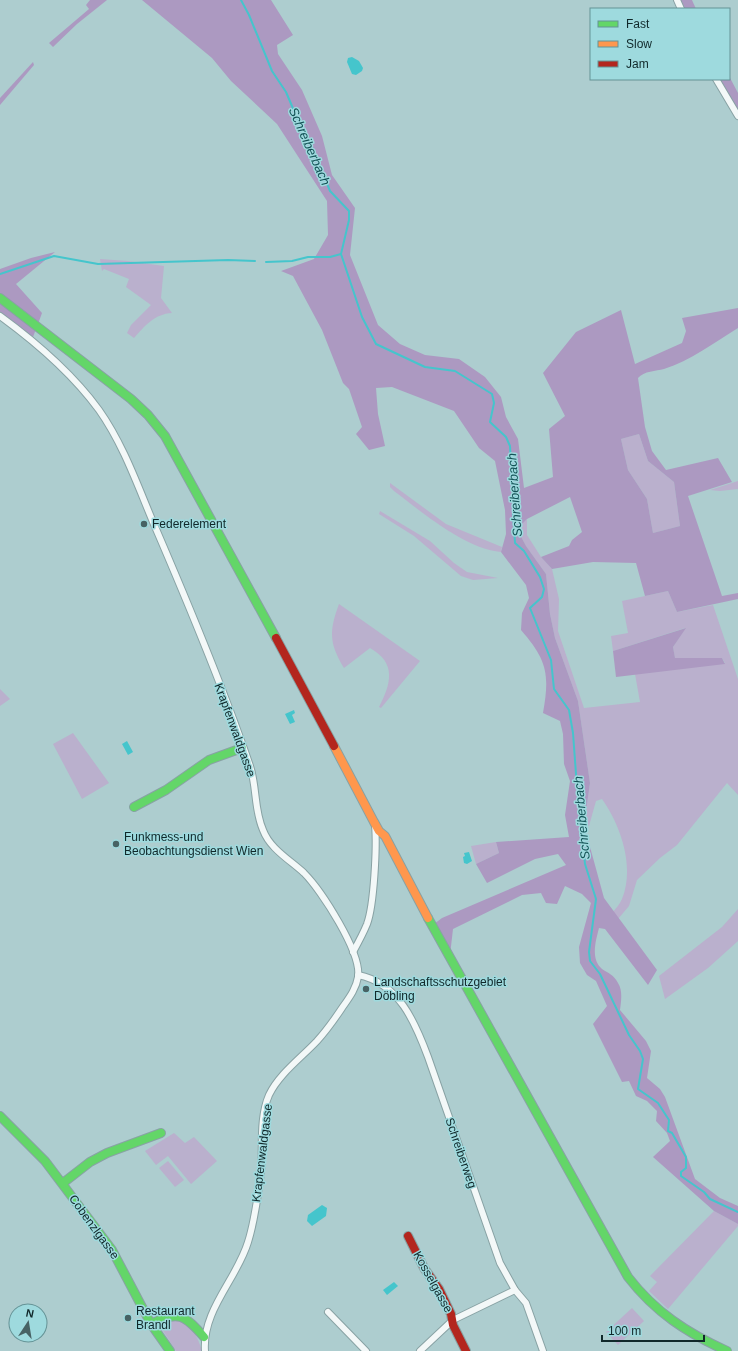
<svg xmlns="http://www.w3.org/2000/svg" width="738" height="1351" font-family="Arial,sans-serif">
	<style>
		.green { fill: #bab0cd }
		.forest { fill: #ac99c1; fill-rule: evenodd }
		.water { fill: #45c5cc }
		.lines { fill: none; stroke-linecap: round; stroke-linejoin: round }
		.stream { stroke: #45c5cc; stroke-width: 2 }
		.street-casing { stroke: #88a2a4; stroke-width: 8 }
		.fast-casing { stroke: #88a2a4; stroke-width: 10 }
		.slow-casing { stroke: #88a2a4; stroke-width: 10 }
		.jam-casing { stroke: #88a2a4; stroke-width: 10 }
		.street { stroke: #f3f8f8; stroke-width: 6 }
		.fast { stroke: #63d668; stroke-width: 8 }
		.slow { stroke: #ff974d; stroke-width: 8 }
		.jam { stroke: #b3261e; stroke-width: 8 }
		.poi-dot { fill: #476264; stroke: #9edade; stroke-width: 1.5 }
		.labels { text-anchor: middle; stroke-width: 3; stroke-linejoin: round; paint-order: stroke }
		.poi-label { font-size: 12px; fill: #10282a; stroke: #9edade; text-anchor: start }
		.street-label { font-size: 12px; fill: #10282a; stroke: #9edade }
		.water-label { font-size: 13px; font-style: italic; fill: #145357; stroke: #9edade }
	</style>
	<rect width="100%" height="100%" fill="#adcdcf"/>
	<g class="green">
		<path d="M100,259l28,2 36,5 -3,32 11,15c-18,1 -27,13 -38,25l-7,-5 4,-8 20,-20 -25,-18 3,-8 -25,-10 -2,2z"/>
		<path d="M639,434l9,27 26,21 6,44 -27,7 -6,-34 -19,-29 -7,-31z"/>
		<path d="M738,481v8l-18,2 -10,-1z"/>
		<path d="M390,483l56,41 56,23 -1,5c-36,-3 -79,-40 -107,-61l-4,-4z"/>
		<path d="M380,511l50,30 24,22 13,9 31,6 -25,2 -12,-4 -47,-40 -35,-22z"/>
		<path d="M527,519v16l14,22 11,12 7,30 -1,32 26,77 56,-6 -5,-28 90,-11 -3,-5 -47,1 -2,-12 12,-19 -72,23 -2,-15 17,-3 -6,-32 46,-10 9,21 36,-7 25,74v116l-11,-12 -50,62 -17,13 -23,22 -8,26 -11,13 -5,-7c3,-4 7,-8 9,-13 13,-32 -1,-73 -20,-100l-6,2 -7,25 -5,-1 6,-42 -12,-82 -23,-63 -5,-24 -4,-40 -20,-28 -9,-17z"/>
		<path d="M339,604l81,57 -39,47 -2,-1c12,-23 18,-44 -9,-59l-26,20c-15,-25 -15,-37 -5,-64z"/>
		<path d="M0,689l10,10 -10,7z"/>
		<path d="M73,733l36,50 -27,16 -29,-55z"/>
		<path d="M496,842l3,11 -23,11 -5,-18z"/>
		<path d="M738,909v32l-30,27 -43,31 -6,-23 63,-49z"/>
		<path d="M174,1133l11,10 9,-6 23,24 -26,23 -23,-28 -12,9 -11,-14z"/>
		<path d="M168,1161l16,19 -9,7 -16,-19z"/>
		<path d="M714,1211l24,13v2l-70,83 -19,-18 8,-9 -7,-6z"/>
		<path d="M632,1308l12,13 -26,24 -12,-13z"/>
		<path d="M167,1318c21,-4 30,17 35,33h-26l-16,-25z"/>
	</g>
	<g class="forest">
		<path d="M90,0h17l-30,24 -24,23 -4,-4 40,-34 -3,-4z"/>
		<path d="M142,0h129l22,35 -16,10 1,9 24,36 20,46 10,39 23,33 -5,47 28,70 22,19 25,11 34,4 26,18 16,20 5,20 12,22 6,49 29,-11 -4,-48 16,-13 -22,-43 33,-41 45,-22 14,54 47,-21 4,-12 -4,-13 56,-10v20c-23,14 -48,33 -74,41 -8,2 -20,2 -26,9l7,49 7,24 14,19 52,-12 14,24 -44,14 34,100 16,-3v6l-61,13 -9,-21 -23,5 -9,-33 -43,-1 -41,7 -11,-12 28,-11 3,-6 10,-8 -12,-35 -43,22 -10,10 9,17 20,28 4,40 5,24 23,63 12,82 -6,42 20,73 53,72 -9,15 -43,-56 -6,-1c-3,12 -9,31 3,41 6,4 12,6 16,14 5,8 3,18 2,27l26,31 5,10 -4,27 13,11 5,8 30,82 25,19 18,8v18l-24,-13 -61,-54 17,-16 -3,-8 -11,-12 1,-10 -10,-10 -11,-5 -7,-15 -7,1 -29,-58 14,-18 -11,-25 -9,-6 -7,-12 -1,-16 12,-44 -9,-9 -17,-8 -8,18 -11,-1 -5,-10 -19,2 -69,34 -3,26 -16,-31 8,-6 124,-53 -8,-11 -23,5 -48,24 -11,-19 23,-11 -3,-11 73,-5 -4,-22 5,-34 -6,-17 -1,-30 -3,-13 -17,-8c7,-39 4,-53 -22,-83l1,-17 7,-15 -3,-13 -25,-33 5,-18 -1,-24 -10,-49 -16,-13 -25,-37 -62,-24 -16,1 2,26 7,32 -16,4 -13,-16 6,-7 -13,-38 -6,-6 -21,-53 -29,-54 -12,-5 33,-12 14,-24 -1,-34 -50,-77 -46,-43 -19,-23zM639,434l9,27 26,21 6,44 -27,7 -6,-34 -19,-29 -7,-31z"/>
		<path d="M673,0h19l4,9h-19z"/>
		<path d="M33,62l1,3 -34,40v-7z"/>
		<path d="M729,76l9,17v17l-22,-31h13z"/>
		<path d="M55,252l-39,32 26,29 -4,11 -38,-28v-27l31,-11z"/>
		<path d="M0,301l36,28 -3,8 -33,-24z"/>
		<path d="M686,628l-13,19 2,11h47l3,6 -109,13 -3,-26z"/>
	</g>
	<g class="water">
		<path d="M352,57l7,4 4,7 -1,3 -6,4 -4,-1 -5,-12 1,-4z"/>
		<path d="M294,710l1,3 -3,2 3,7 -5,2 -5,-10z"/>
		<path d="M127,741l6,11 -5,3 -6,-11z"/>
		<path d="M469,852l3,9 -5,3 -3,-1 -1,-6 2,-1 -1,-3z"/>
		<path d="M322,1205l5,3 -1,8 -14,10 -5,-5 1,-6z"/>
		<path d="M394,1282l4,4 -11,9 -4,-5z"/>
	</g>
	<g class="lines">
		<g class="stream">
			<path d="M241,0l8,15 23,56 14,21 17,40 8,13 19,46 19,20v9l-8,34 21,63 14,27 49,23 30,4 37,23 2,9 -4,19 16,15 4,9 2,38 4,14 -3,15 2,30 9,8 16,26 4,12 -2,8 -12,11 21,52 3,29 15,21 4,23 3,41 9,90 11,35 -7,53 1,9 10,13 29,61 11,16 3,8 -5,30 20,14 11,17 -1,11 4,2 14,24v11l-5,4v4l23,16 6,7 28,13"/>
			<path d="M266,262l26,-1 16,-4h22l11,-3"/>
			<path d="M0,274l54,-18 44,8 130,-4 27,1"/>
		</g>
		<defs>
			<g id="street">
				<path d="M677,0l4,9"/>
				<path d="M716,79l22,37"/>
				<path d="M0,316c37,27 72,57 99,94 24,34 38,74 54,112 35,81 69,162 97,244 7,21 4,44 13,64 7,19 27,30 41,43 17,17 58,80 54,104 -2,12 -9,21 -16,31 -8,12 -16,23 -25,33 -16,17 -38,33 -48,54 -10,23 -6,52 -8,77 -3,23 -6,48 -13,70 -11,37 -46,68 -43,109"/>
				<path d="M353,952c5,-9 10,-18 14,-28 7,-19 10,-77 8,-99"/>
				<path d="M358,975c41,8 57,47 70,82l72,206 15,27 11,13 17,48"/>
				<path d="M328,1312l38,39"/>
				<path d="M420,1351l33,-31 62,-30"/>
			</g>
			<g id="fast">
				<path d="M0,298l131,101 17,16 17,21 111,202"/>
				<path d="M134,807l32,-17 43,-30 33,-12"/>
				<path d="M428,918l200,359c27,35 59,56 99,74"/>
				<path d="M0,1116l45,45 67,89 39,74 19,27"/>
				<path d="M63,1183l27,-21 17,-9 54,-20"/>
				<path d="M151,1324c27,-14 34,-9 53,13"/>
			</g>
			<path id="slow" d="M334,746l40,76 5,9 6,5 43,82"/>
			<g id="jam">
				<path d="M276,638l58,108"/>
				<path d="M408,1236l16,32 15,21 12,25 2,11 13,26"/>
			</g>
		</defs>
		<use href="#street" class="street-casing"/>
		<use href="#fast" class="fast-casing"/>
		<use href="#slow" class="slow-casing"/>
		<use href="#jam" class="jam-casing"/>
		<use href="#street" class="street"/>
		<use href="#fast" class="fast"/>
		<use href="#slow" class="slow"/>
		<use href="#jam" class="jam"/>
	</g>
	<g class="poi-dot">
		<circle cx="144" cy="524" r="4"/>
		<circle cx="116" cy="844" r="4"/>
		<circle cx="366" cy="989" r="4"/>
		<circle cx="128" cy="1318" r="4"/>
	</g>
	<g class="labels">
		<g class="poi-label">
			<text x="152" y="528">Federelement</text>
			<text x="124" y="841">Funkmess-und<tspan x="124" dy="14">Beobachtungsdienst Wien</tspan></text>
			<text x="374" y="986">Landschaftsschutzgebiet<tspan x="374" dy="14">Döbling</tspan></text>
			<text x="136" y="1315">Restaurant<tspan x="136" dy="14">Brandl</tspan></text>
		</g>
		<g class="street-label">
			<text transform="translate(235 730) rotate(70)" y="4">Krapfenwaldgasse</text>
			<text transform="translate(262 1153) rotate(-83)" y="4">Krapfenwaldgasse</text>
			<text transform="translate(461 1153) rotate(71)" y="4">Schreiberweg</text>
			<text transform="translate(94 1227) rotate(54)" y="4">Cobenzlgasse</text>
			<text transform="translate(433 1282) rotate(61)" y="4">Kosselgasse</text>
		</g>
		<g class="water-label">
			<text transform="translate(310 146) rotate(66)" y="5">Schreiberbach</text>
			<text transform="translate(514 495) rotate(-94)" y="5">Schreiberbach</text>
			<text transform="translate(581 818) rotate(-95)" y="5">Schreiberbach</text>
		</g>
	</g>
	<rect x="590" y="8" width="140" height="72" fill="#9edade" stroke="#659396"/>
	<rect x="598" y="21" width="20" height="6" fill="#63d668" stroke="#659396"/>
	<text x="626" y="28" font-size="12" fill="#10282a">Fast</text>
	<rect x="598" y="41" width="20" height="6" fill="#ff974d" stroke="#659396"/>
	<text x="626" y="48" font-size="12" fill="#10282a">Slow</text>
	<rect x="598" y="61" width="20" height="6" fill="#b3261e" stroke="#659396"/>
	<text x="626" y="68" font-size="12" fill="#10282a">Jam</text>
	<g transform="translate(28 1323) rotate(12)"><circle r="19" fill="#9edade" stroke="#659396"/>
	<path d="M0-3L7 15L0 10L-7 15Z" fill="#476264"/>
	<text y="-6" font-size="11" font-weight="bold" text-anchor="middle" fill="#10282a">N</text>
	</g>
	<path d="M602 1335v6h102v-6" fill="none" stroke="#10282a" stroke-width="2"/>
	<text x="608" y="1335" font-size="12" fill="#10282a" stroke="#9edade" stroke-width="3" paint-order="stroke">100 m</text>
</svg>
